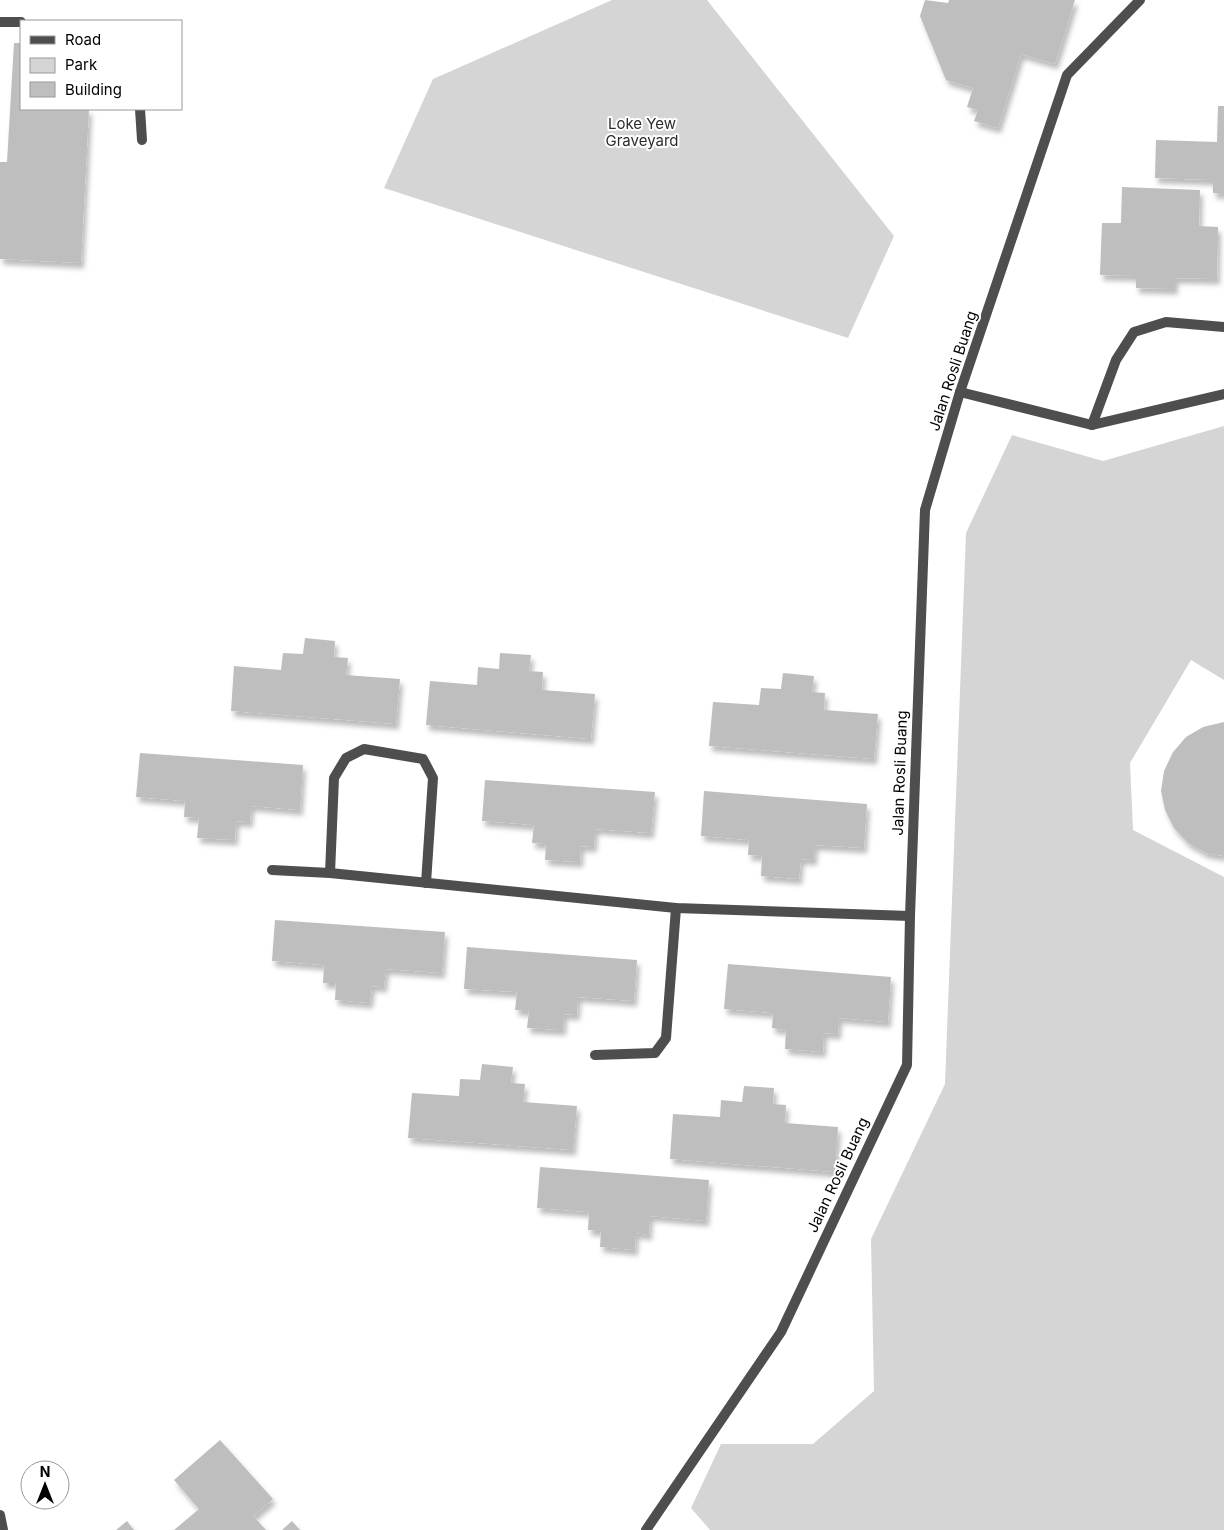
<svg xmlns="http://www.w3.org/2000/svg" width="1224" height="1530" font-family="Inter,sans-serif">
	<style>
		.green { fill: #d5d5d5 }
		.building { fill: #bebebe; filter: url(#shadow) }
		.lines { fill: none; stroke-linecap: round; stroke-linejoin: round }
		.lane { stroke: #4e4e4e; stroke-width: 10 }
		.street { stroke: #4e4e4e; stroke-width: 10 }
		.labels { text-anchor: middle; stroke-width: 4; stroke-linejoin: round; paint-order: stroke }
		.park-label { font-size: 15px; fill: #2c2c2c; stroke: #fff }
		.street-label { font-size: 15px; fill: #000; stroke: #fff }
	</style>
	<defs>
		<filter id="shadow"><feDropShadow dx="3" dy="5.5" stdDeviation="2.5" flood-color="#0004"/></filter>
	</defs>
	<rect width="100%" height="100%" fill="#fff"/>
	<g class="green">
		<path d="M612,0h95l187,236 -46,102 -464,-150 49,-109z"/>
		<path d="M1224,426v254l-33,-20 -61,103 3,67 91,47v653h-514l-19,-22 30,-64h92l61,-53 -3,-152 74,-155 21,-551 46,-98 91,26z"/>
	</g>
	<g class="building">
		<path d="M925,0l23,3 1,-3h126l-20,64 -34,-10 -23,74 -24,-7 4,-11 -11,-3 6,-19 -27,-8 -26,-64z"/>
		<path d="M14,43h7v66h68l-8,154 -81,-4v-97h7z"/>
		<path d="M1218,106h6v88l-11,-1v-13l-58,-2 1,-38 61,2z"/>
		<path d="M1122,187l78,3 -1,36 19,1 -1,52 -42,-1v11l-39,-1v-12l-36,-1 2,-52h19z"/>
		<path d="M305,638l30,3 -1,16 14,1 -2,17 54,4 -4,45 -165,-13 3,-45 47,4 2,-17 20,1z"/>
		<path d="M500,653l31,2 -2,16 14,1 -1,18 53,4 -4,45 -165,-14 4,-44 47,4 1,-18 21,2z"/>
		<path d="M783,673l31,3 -2,16 13,1 -1,17 54,4 -4,45 -165,-13 4,-44 46,3 2,-17 20,1z"/>
		<path d="M1224,722v134l-18,-3 -18,-10 -14,-15 -9,-18 -4,-19 3,-20 9,-19 13,-15 17,-10z"/>
		<path d="M140,753l163,12 -3,45 -49,-4 -1,16 -14,-1 -1,19 -38,-2 2,-20 -15,-1 1,-16 -49,-4z"/>
		<path d="M485,780l170,12 -4,41 -56,-4 -1,18 -13,-1 -1,16 -35,-2 1,-16 -14,-1 2,-18 -52,-4z"/>
		<path d="M704,791l163,13 -3,44 -49,-3 -1,15 -13,-1 -2,20 -38,-3 1,-20 -14,-1 1,-15 -48,-4z"/>
		<path d="M275,920l170,12 -3,41 -56,-4 -2,18 -12,-1 -2,17 -35,-3 1,-17h-13l1,-18 -52,-4z"/>
		<path d="M467,947l170,13 -3,41 -56,-4 -1,18 -13,-1 -1,16 -36,-2 2,-17 -14,-1 2,-18 -53,-3z"/>
		<path d="M728,964l163,13 -3,45 -49,-4 -1,16 -14,-1 -1,19 -38,-3 1,-19 -14,-2 1,-15 -49,-4z"/>
		<path d="M482,1064l31,3 -2,16 14,1 -2,18 54,4 -4,44 -165,-12 4,-45 47,3 1,-17 20,1z"/>
		<path d="M744,1086l30,2 -1,16 13,1 -1,18 53,4 -3,45 -165,-13 3,-45 47,3 1,-17 21,2z"/>
		<path d="M540,1167l169,13 -3,41 -56,-5 -1,19 -13,-2 -1,17 -35,-3 1,-16 -13,-1 1,-18 -52,-4z"/>
		<path d="M220,1440l53,59 -20,17 13,14h-92l25,-21 -25,-29z"/>
		<path d="M127,1521l7,9h-18z"/>
		<path d="M292,1521l8,9h-18z"/>
	</g>
	<g class="lines">
		<g class="lane">
			<path d="M0,22h21"/>
			<path d="M140,109l2,31"/>
			<path d="M1092,425l24,-65 18,-28 32,-10 58,5"/>
			<path d="M330,873l4,-95 12,-20 18,-9 59,10 10,19 -7,105"/>
			<path d="M595,1055l60,-2 11,-15 10,-130"/>
		</g>
		<g class="street">
			<path d="M960,392l132,33 132,-31"/>
			<path d="M272,870l58,3 346,35 234,8"/>
			<path d="M0,1515l3,15"/>
			<path d="M646,1530l135,-198 126,-267 3,-149 15,-406 35,-118 107,-317 73,-75"/>
		</g>
	</g>
	<g class="labels">
		<g class="park-label">
			<text x="642" y="129">Loke Yew<tspan x="642" dy="17">Graveyard</tspan></text>
		</g>
		<g class="street-label">
			<text transform="translate(953 371) rotate(-72)" y="5">Jalan Rosli Buang</text>
			<text transform="translate(900 773) rotate(-88)" y="5">Jalan Rosli Buang</text>
			<text transform="translate(838 1175) rotate(-65)" y="5">Jalan Rosli Buang</text>
		</g>
	</g>
	<rect x="20" y="20" width="162" height="90" fill="#ffffff" stroke="#999999"/>
	<rect x="30" y="36" width="25" height="8" fill="#4e4e4e" stroke="#999999"/>
	<text x="65" y="45" font-size="15" fill="#000000">Road</text>
	<rect x="30" y="58" width="25" height="15" fill="#d5d5d5" stroke="#999999"/>
	<text x="65" y="70" font-size="15" fill="#000000">Park</text>
	<rect x="30" y="82" width="25" height="15" fill="#bebebe" stroke="#999999"/>
	<text x="65" y="95" font-size="15" fill="#000000">Building</text>
	<g transform="translate(45 1485)"><circle r="24" fill="#ffffff" stroke="#999999"/>
	<path d="M0-4L9 19L0 12L-9 19Z" fill="#000000"/>
	<text y="-8" font-size="14" font-weight="bold" text-anchor="middle" fill="#000000">N</text>
	</g>
</svg>
